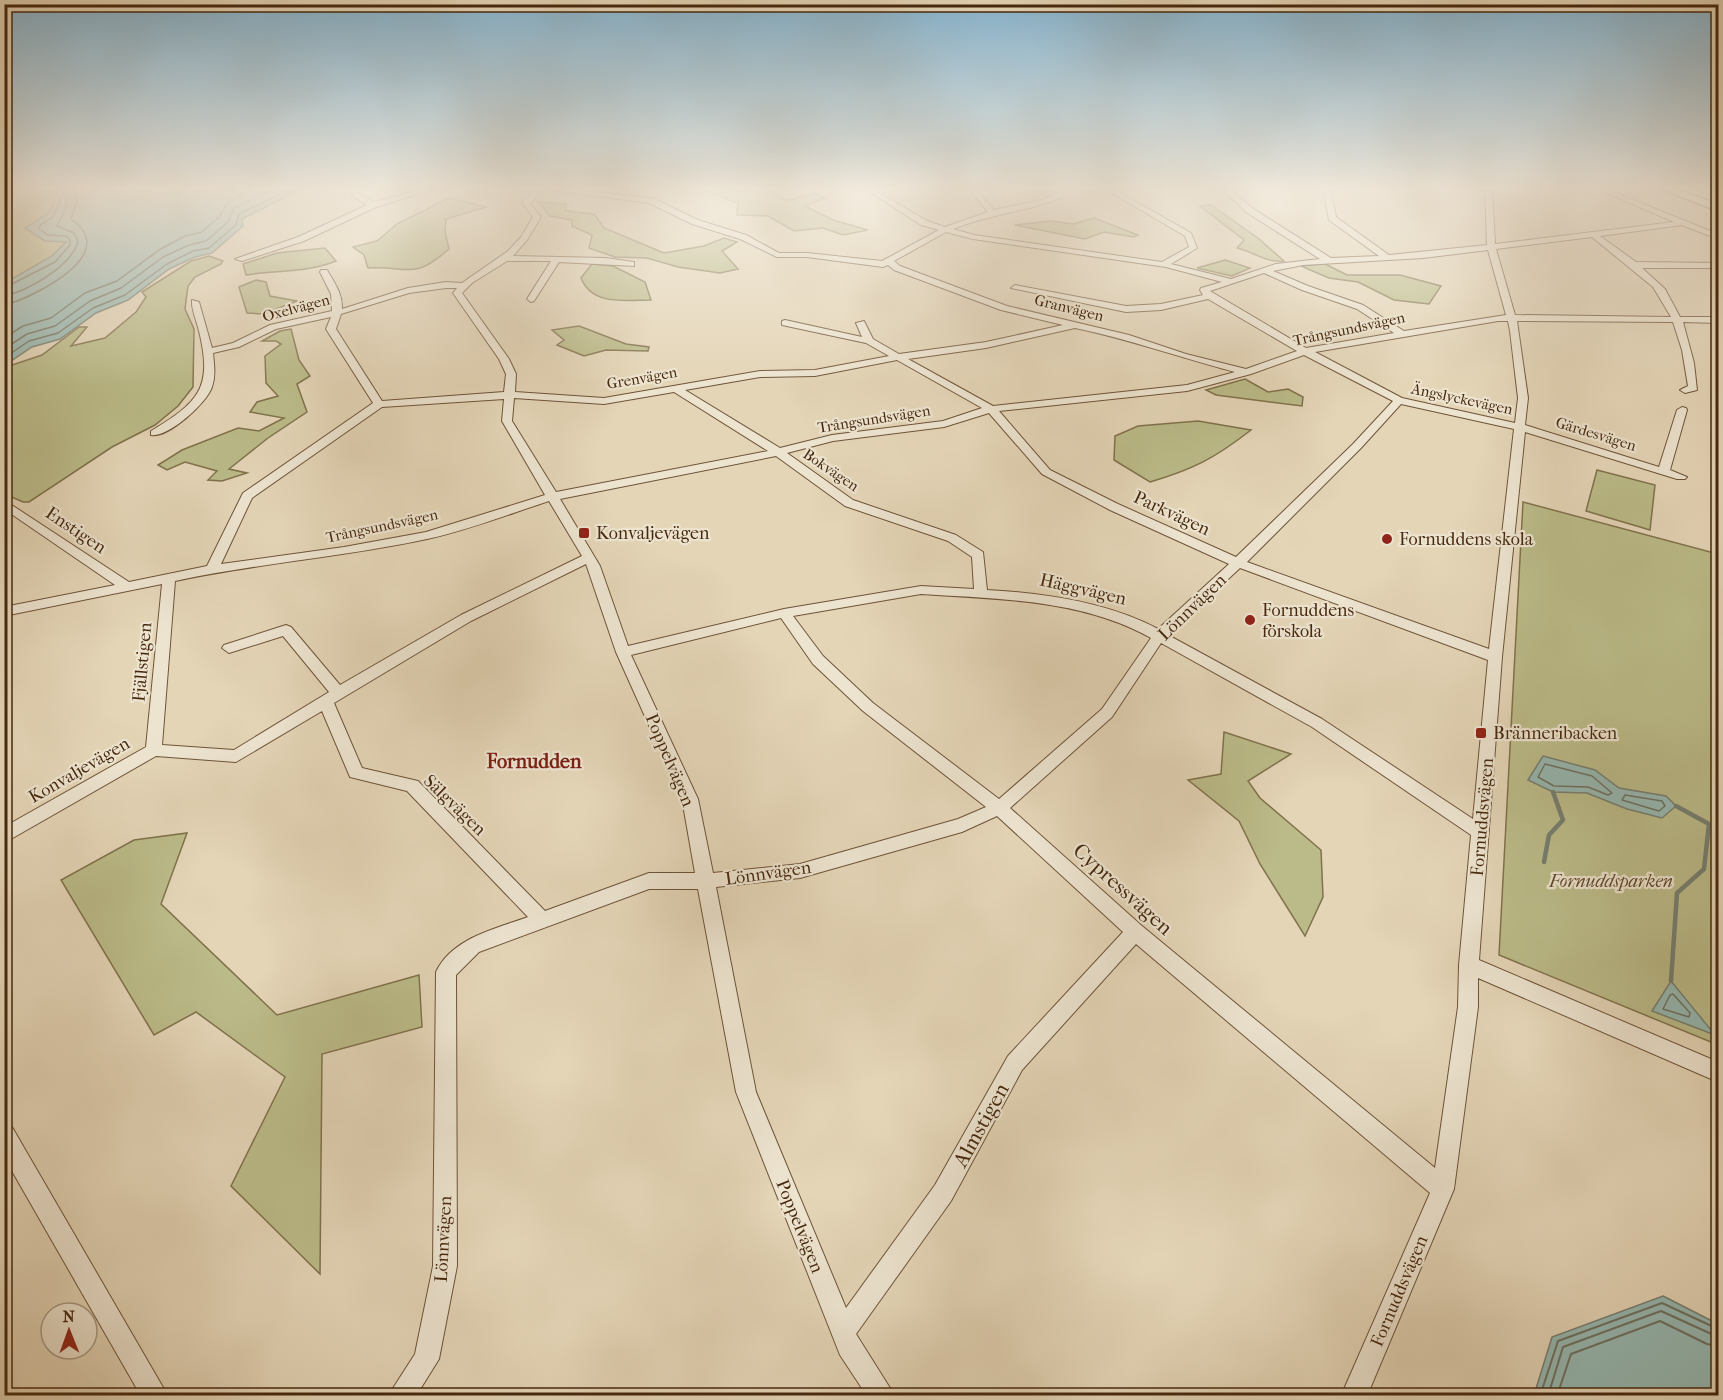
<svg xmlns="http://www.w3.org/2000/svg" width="1723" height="1400" font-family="'IM FELL French Canon',serif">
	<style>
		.green { fill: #bbbb89; stroke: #80724c; stroke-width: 1.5 }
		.water { fill: #95b8b2; stroke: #757e70; stroke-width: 1.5 }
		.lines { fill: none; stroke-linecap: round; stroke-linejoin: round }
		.shore-far1 { stroke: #6e7060; stroke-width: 1.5 }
		.shore { stroke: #6e7060; stroke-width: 2 }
		.stream-far1 { stroke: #757e70; stroke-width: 4.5 }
		.stream { stroke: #757e70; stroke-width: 6 }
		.street-casing { stroke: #6e5338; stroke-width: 2 }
		.secondary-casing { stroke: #46280e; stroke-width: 3 }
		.street { fill: #ede4d0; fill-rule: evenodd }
		.secondary { fill: #ede4d0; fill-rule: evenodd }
		.poi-dot { fill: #8f2418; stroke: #ede4d0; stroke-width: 2 }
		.labels { text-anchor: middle; stroke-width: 4.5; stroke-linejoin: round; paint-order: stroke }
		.far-street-label { font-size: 15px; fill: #46280e; stroke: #ede4d0 }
		.street-label { font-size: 18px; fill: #46280e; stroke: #ede4d0 }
		.poi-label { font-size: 18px; fill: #46280e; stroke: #ede4d0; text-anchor: start }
		.park-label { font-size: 18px; font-style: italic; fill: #5d4527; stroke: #ede4d0 }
		.neighbourhood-label { font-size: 20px; font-weight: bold; fill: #7a1f14; stroke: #ede4d0 }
		.near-street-label { font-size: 21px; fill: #46280e; stroke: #ede4d0 }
	</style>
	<rect width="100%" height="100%" fill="#e4d5b7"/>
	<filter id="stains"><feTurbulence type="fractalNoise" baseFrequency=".00333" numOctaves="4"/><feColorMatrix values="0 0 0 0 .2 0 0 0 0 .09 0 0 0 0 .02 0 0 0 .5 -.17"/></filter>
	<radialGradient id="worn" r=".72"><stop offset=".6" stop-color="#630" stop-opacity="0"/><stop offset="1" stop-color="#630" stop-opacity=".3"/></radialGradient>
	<g class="green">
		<path d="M5,188h22l14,6 156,-6 -192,145z"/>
		<path d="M697,188h78l-3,3 14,10 29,-8 10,5 -20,8 28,14 35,10 -25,5 -20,-7 -29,3 -26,-15 -31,-1 1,-12z"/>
		<path d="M449,198l37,9 -40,12 -1,13 4,17c-37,32 -38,17 -81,19l-4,-13 -11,-8 24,-6 20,-17z"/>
		<path d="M539,202l27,2v7l28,3 10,14 60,25 40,-7 20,-8 13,4 -15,9 16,18 -18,4 -42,-6 -31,-9 -32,-1 -26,-9 3,-13 -20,-9v-6l-22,-4z"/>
		<path d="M1211,205l48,34 25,22c-18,2 -30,-9 -47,-13l7,-8 -44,-34z"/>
		<path d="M1094,218l44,17 -4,2 -30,-5 -19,7 -70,-14 35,-4 23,3z"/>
		<path d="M325,248l11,13c-29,12 -60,9 -90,14l-3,-11 34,-11z"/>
		<path d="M209,256l14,5 -2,3 -26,13 -7,9 -3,23 9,20 -1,58 -15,19 -23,19 -43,22 -83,55h-6l-18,-8v-84l4,-3 -3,-40 36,-12 37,-28h8l-16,19 34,-8 31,-26 10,-15 -4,-5 49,-31z"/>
		<path d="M1225,260l25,8 -18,8 -35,-8z"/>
		<path d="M592,264l21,2 32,16 6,18c-26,0 -59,6 -70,-22z"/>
		<path d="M1325,264l22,11h53l41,11 -12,18 -35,-4 -36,-18 -29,-4 -28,-12z"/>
		<path d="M256,280l10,2 4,14 27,5 -33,13 -17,-1 -8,-26z"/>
		<path d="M579,326l47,18 23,3 -1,4 -42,-1 -22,6 -27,-11 7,-5 -12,-10z"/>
		<path d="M291,329l8,31 11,16 -13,8 10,28 -39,26 -39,31 18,4 -25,8 -14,-1 9,-9 -32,-9 -18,8 -9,-5 24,-15 56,-22 21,3 25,-13 -34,-6 7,-10 21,-6 -12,-13 -1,-27 16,-12 -5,-3h-14l18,-10z"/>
		<path d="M1245,379l23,13 20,-3 15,8 -1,9 -86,-11 -10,-5z"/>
		<path d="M1198,421l53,9c-36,28 -57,39 -101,52l-36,-22 1,-24 23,-10z"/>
		<path d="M1597,470l58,15 -5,45 -64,-19z"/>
		<path d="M1523,502l195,52v491l-219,-90z"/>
		<path d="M1224,732l67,22 -43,27 12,17 61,52 2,47 -18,39 -45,-72 -21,-43 -51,-41 33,-6z"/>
		<path d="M187,833l-26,71 116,111 142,-40 3,52 -100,27 -2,220 -89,-88 54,-109 -89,-65 -42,23 -93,-155 73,-40z"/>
	</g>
	<g class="water">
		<path d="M27,188h272l-15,10 -42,21 1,7 -31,27 -17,4 -26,12 -41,31 -32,13 -36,26 -28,8 -27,18v-82l47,-27 14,-14 -21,-1 -20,-13 24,-15 6,-13z"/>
		<path d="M1543,756l52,14 24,18 47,8 10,10 -14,12 -35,-9 -40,-16 -34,-1 -25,-12z"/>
		<path d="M1671,981l44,54 -63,-24z"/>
		<path d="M1663,1296l55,28v71h-184l18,-58z"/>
	</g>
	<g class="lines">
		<g class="shore-far1">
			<path d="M4,288l51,-26 15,-17v-5l-4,-4 -18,-1 -9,-6 1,-4 13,-8 7,-16 -2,-6 -15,-7"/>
			<path d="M4,296c24,-5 67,-30 74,-54l-4,-9 -17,-7c7,-14 16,-25 3,-38"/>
			<path d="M4,305c23,-5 91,-38 82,-68 -2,-8 -9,-13 -15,-18l6,-18 -4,-13"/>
			<path d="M4,338l19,-12 28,-8 34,-25 32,-12 42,-31 26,-14 17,-4 17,-15 9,-15 27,-14"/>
			<path d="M4,349l23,-15 28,-8 35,-25 31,-13 42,-31 26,-12 17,-4 22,-19 6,-14 41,-20"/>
			<path d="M4,358l25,-17 29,-8 35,-25 32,-13 42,-31 26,-13 16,-3 27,-23 3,-11 41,-20 6,-6"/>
			<path d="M1545,764l47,12 20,17 -4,2 -20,-8 -34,-1 -16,-9z"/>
			<path d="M1625,795l37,6 3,5 -6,5 -37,-11z"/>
			<path d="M1673,994l17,19 -1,4 -26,-8 7,-14z"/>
		</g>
		<g class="shore">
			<path d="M1540,1396l18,-55 104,-38 56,26"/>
			<path d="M1548,1396l15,-49 98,-36 57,26"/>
			<path d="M1557,1396l14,-42 89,-33 47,23 11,2"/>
		</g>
		<g class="stream-far1">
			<path d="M1544,862l5,-27 14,-15 -10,-28"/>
			<path d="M1671,981l6,-88 27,-24 5,-45 -33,-18"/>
		</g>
		<path class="stream" d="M1715,1035l3,3"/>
		<defs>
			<g id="street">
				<path d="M352,188h6l1,5 15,9 53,-14h11l-62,19 -72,34 -62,20 -7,-2 63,-22 69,-32 -15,-9z"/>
				<path d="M537,188h8l-15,15 11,14 -14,23 -14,16 93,2 28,4v4l-75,-4 -25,39 -3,1 -4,-3 24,-38h-44l-35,22 -10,10 47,66 7,15 -1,18 89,6 156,-27 55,-1 74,-14 -23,-13 -84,-18v-4l3,-1 77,17 -6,-14 8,-2 9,18 26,15 87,-12 77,-17 -62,-15 -107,-40 -6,-5 -5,2 -76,-10h-30l-37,-18 -48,-15 -43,-21 -99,-13 -3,-2h17l90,11 44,21 48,15 33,18h28l75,8 57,-31 -18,-5 -57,-37h7l56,33 18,6 43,-15 -20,-24h7l19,22 47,-10 14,-5 3,-7h6l-3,10c-35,14 -73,16 -108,31l21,6 188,27 27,-15 -4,-11 -82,-48h9l79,45 6,15 -26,16 60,15 45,-15 44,-5 -74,-47 -25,-24h7l24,20 79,50 48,-2 -50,-36 -6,-32h7l6,29 53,38 98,-10 -2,-57h7l3,56 179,-22 -79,-34h8l115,46v5l-36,-14 -82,11 36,26 82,1v5h-76l23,21 15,28h38v6l-35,-1 11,41 3,27 -12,3 -5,-3 8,-4 -6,-36 -9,-28 -156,-1 11,77 -3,27 134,42 18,-57 5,-3 4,1 1,2 -17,60 17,7 -2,2h-8l-152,-47 -23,225 -23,303 239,102v20l-240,-104v29l-24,182 -87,207h-26l89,-203 -294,-249 -114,126 -71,131 -95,133 39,62h-28l-27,-41 -104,-263 -38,-203h-49l-170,63 -23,23 1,291 -18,93 -23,37h-28l27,-42 18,-88 3,-294c16,-34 59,-43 92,-55l-121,-126 -57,-14 -28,-66 -86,51 -80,-6 -152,87v-16l142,-80 16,-163 -158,32v-9l111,-22 -111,-76v-9l125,82 78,-16 36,-73 130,-90 -47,-74 5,-12 -55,12 -37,18 -26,6c1,11 3,23 -1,34 -5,16 -44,51 -61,48v-4c48,-29 62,-43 48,-100 -2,-9 -8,-22 -7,-31l7,2 13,46 21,-5 37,-18 62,-14 -1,-17 -11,-22 1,-2h6c7,12 16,24 15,39l66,-21 38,-6 16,1 46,-32 13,-14 12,-20 -11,-14zM946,232l27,7 193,28 56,15 -21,6 -1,2 3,5 -42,9 -35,2 -111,-21 -4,3 115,24 35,-2 47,-11 89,52 -51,18 -60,-15 -57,-19 -122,-29 -107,-40 -6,-5zM1592,237l61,50 18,30 -156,-2 -19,-66zM1488,250l18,65 -102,16 -41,-26 -55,-19 -35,-15 30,-6 120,-7zM1264,273l38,17 55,19 37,24 -88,15 -96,-57zM446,288h11l-4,5 46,66 7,15 -2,18 -122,9 -46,-72 5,-15 68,-21zM1498,321h10l2,10 8,67 -3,25 -113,-25 -87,-46zM1075,328c54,11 106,30 160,44l-48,13 -194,21 -85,-47 78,-11zM1304,355l89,46 -40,43 -117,113 -118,-53 -68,-34 -51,-59 188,-20 64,-17zM897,360l85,48 -39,13 -111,14 -52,13 -95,-58 75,-13 55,-1zM674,392l94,59 -212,41 -44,-71 2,-23 90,6zM504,399l-2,22 43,74 -119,37 -82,15 -123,17 31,-66 130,-91zM1401,404l113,25 -25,220 -242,-87 114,-114zM989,413l53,61 68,36 119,54 -71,65c-51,-27 -114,-36 -171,-39l-4,-38 -27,-17 -103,-35 -66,-47 46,-12 111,-14zM776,456l69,50 103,35 24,16 2,32 -53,-3 -137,23 -156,37 -28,-80 -40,-67zM549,501l33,55 -121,59 -121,70 -49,-58 -5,-2 -62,20 -2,3 7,5 54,-17 46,56 -95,58 -72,-5 13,-164c84,-18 169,-24 252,-42 41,-9 82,-25 122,-38zM586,564l30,88 66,147 13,74h-46l-104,38 -127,-130 -56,-13 -28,-65 137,-82zM1240,568l248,92 -15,159 -151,-100 -154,-84zM921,594c77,5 161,5 230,44l-49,71 -103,90 -126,-96 -50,-47 -30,-40zM781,618l32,46 50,47 123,96 -28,12 -158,45 -87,9 -15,-74 -67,-144zM1161,643l151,84 159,108 -12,130 -1,42 -23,161 -293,-242 -132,-118 102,-91zM997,816l126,116 -115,124 -73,129 -89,123 -90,-216 -40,-205 84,-9 162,-46z"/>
				<path d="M1679,188h10l29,11v4z"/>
				<path d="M4,1124l8,3 156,269h-27l-137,-239z"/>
			</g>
			<path id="secondary" d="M1659,188h14l45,16v7z"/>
		</defs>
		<use href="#street" class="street-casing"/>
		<use href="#secondary" class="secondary-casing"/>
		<use href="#street" class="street"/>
		<use href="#secondary" class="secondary"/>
	</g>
	<linearGradient id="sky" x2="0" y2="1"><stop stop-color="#87b6d2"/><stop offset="0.49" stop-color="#f3ecdf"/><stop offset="1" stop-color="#f3ecdf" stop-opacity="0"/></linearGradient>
	<rect width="1723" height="384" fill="url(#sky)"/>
	<g class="poi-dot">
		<rect x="578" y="527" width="12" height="12" rx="3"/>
		<circle cx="1387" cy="539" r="6"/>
		<circle cx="1250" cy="620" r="6"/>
		<rect x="1475" y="727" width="12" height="12" rx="3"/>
	</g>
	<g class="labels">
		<g class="far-street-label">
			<text transform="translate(296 308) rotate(-15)" y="5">Oxelvägen</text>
			<text transform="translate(1069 308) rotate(14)" y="5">Granvägen</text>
			<text transform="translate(1349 329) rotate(-12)" y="5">Trångsundsvägen</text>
			<text transform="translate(642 378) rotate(-10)" y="5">Grenvägen</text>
			<text transform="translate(1462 399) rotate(12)" y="5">Ängslyckevägen</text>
			<text transform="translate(874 419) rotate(-9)" y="5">Trångsundsvägen</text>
			<text transform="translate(1596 434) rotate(17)" y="5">Gärdesvägen</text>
			<text transform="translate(831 470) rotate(34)" y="5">Bokvägen</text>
			<text transform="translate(382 526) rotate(-12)" y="5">Trångsundsvägen</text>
		</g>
		<g class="street-label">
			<text transform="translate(1172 513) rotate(25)" y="6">Parkvägen</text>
			<text transform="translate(76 530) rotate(34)" y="6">Enstigen</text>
			<text transform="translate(1083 589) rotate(13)" y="6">Häggvägen</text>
			<text transform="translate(1192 607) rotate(-44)" y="6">Lönnvägen</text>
			<text transform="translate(142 662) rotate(-85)" y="6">Fjällstigen</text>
			<text transform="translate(670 760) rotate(67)" y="6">Poppelvägen</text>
			<text transform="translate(79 770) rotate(-30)" y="6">Konvaljevägen</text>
			<text transform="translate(455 805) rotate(44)" y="6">Sälgvägen</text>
			<text transform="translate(1482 817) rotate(-85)" y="6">Fornuddsvägen</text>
			<text transform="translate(768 873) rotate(-8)" y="6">Lönnvägen</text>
			<text transform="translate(800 1226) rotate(68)" y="6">Poppelvägen</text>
			<text transform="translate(443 1239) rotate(-87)" y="6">Lönnvägen</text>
			<text transform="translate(1399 1291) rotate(-67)" y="6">Fornuddsvägen</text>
		</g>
		<g class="poi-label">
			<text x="596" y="539">Konvaljevägen</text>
			<text x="1399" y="545">Fornuddens skola</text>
			<text x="1262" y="616">Fornuddens<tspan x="1262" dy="21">förskola</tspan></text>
			<text x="1493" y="739">Bränneribacken</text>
		</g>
		<g class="park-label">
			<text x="1611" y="887">Fornuddsparken</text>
		</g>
		<g class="neighbourhood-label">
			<text x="534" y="768">Fornudden</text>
		</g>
		<g class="near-street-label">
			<text transform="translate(1123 889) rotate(42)" y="7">Cypressvägen</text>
			<text transform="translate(981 1125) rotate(-61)" y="7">Almstigen</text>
		</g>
	</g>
	<rect width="1723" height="1400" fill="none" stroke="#e4d5b7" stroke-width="24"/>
	<rect x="6" y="6" width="1711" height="1388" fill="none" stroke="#46280e" stroke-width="3"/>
	<rect x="12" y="12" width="1699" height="1376" fill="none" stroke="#46280e" stroke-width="1.5"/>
	<g transform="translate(69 1331) rotate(359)"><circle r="28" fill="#ede4d0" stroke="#aa9982" stroke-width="1.5"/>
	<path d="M0-4.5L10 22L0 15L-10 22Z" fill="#8f2418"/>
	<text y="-9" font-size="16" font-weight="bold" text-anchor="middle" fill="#46280e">N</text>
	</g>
	<rect width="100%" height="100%" filter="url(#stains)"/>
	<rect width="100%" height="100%" fill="url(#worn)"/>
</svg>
